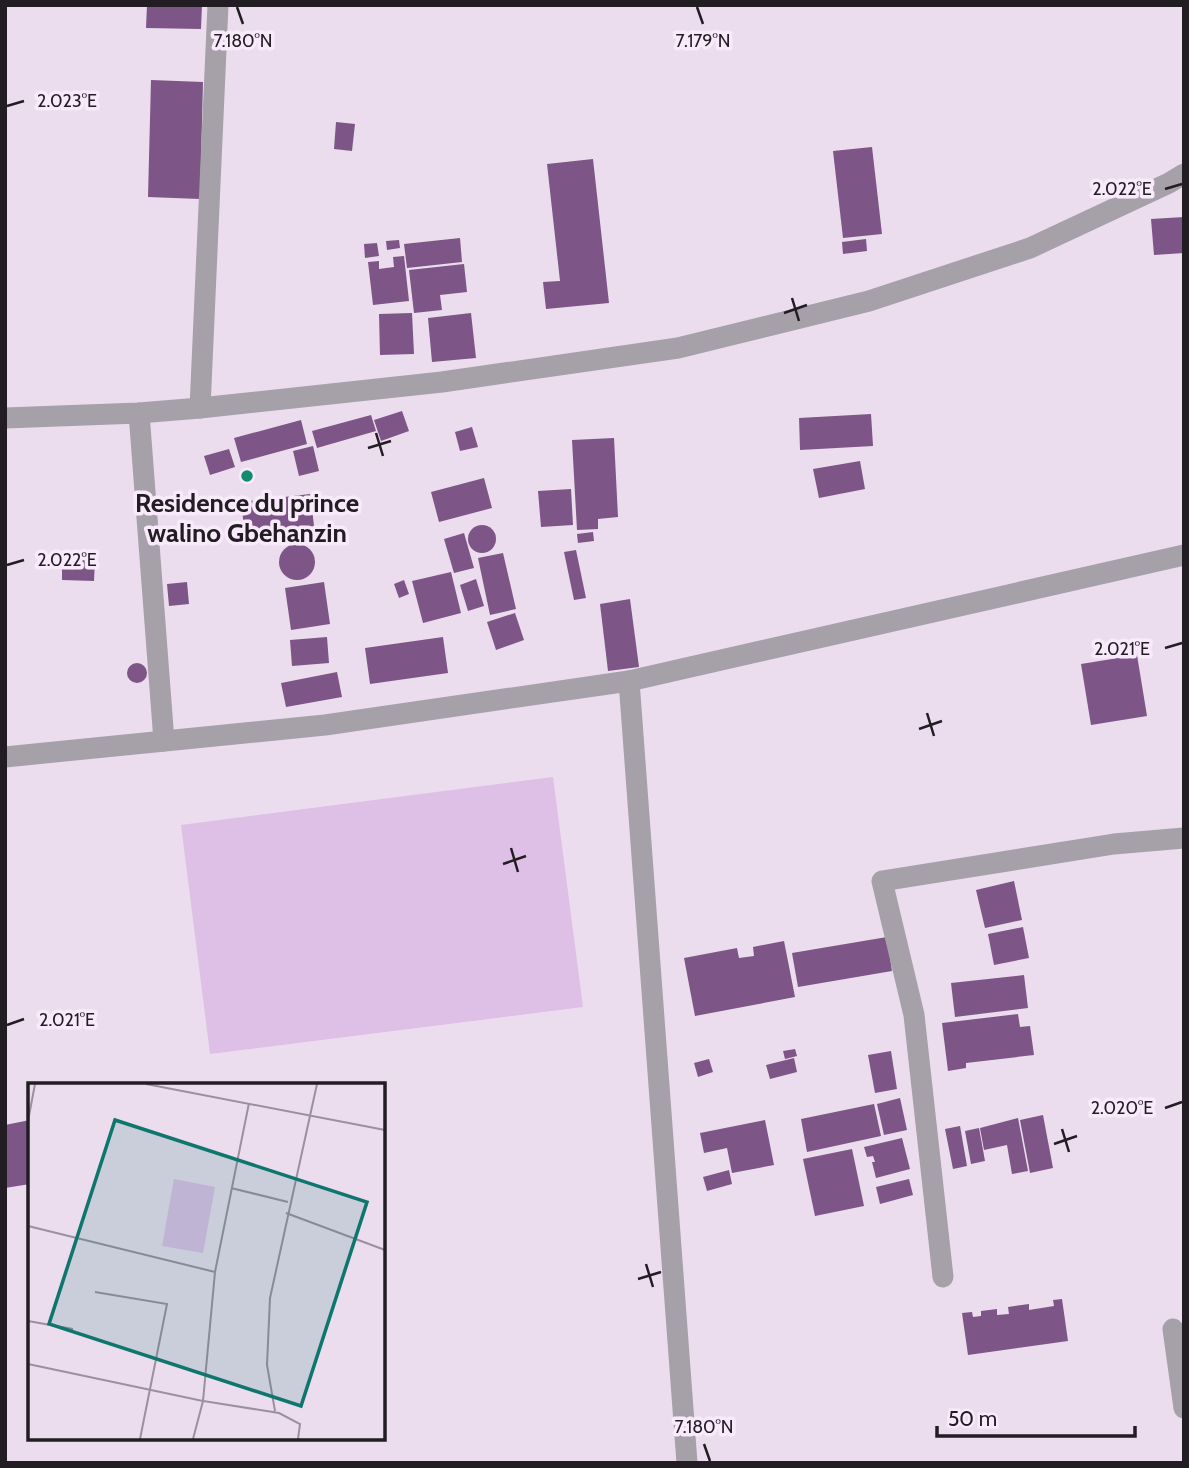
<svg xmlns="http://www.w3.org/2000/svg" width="1189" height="1468" font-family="Cabin,sans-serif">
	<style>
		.green { fill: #debfe6 }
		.building { fill: #7d5586 }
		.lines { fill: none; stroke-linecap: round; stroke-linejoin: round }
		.minor { stroke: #a6a0a8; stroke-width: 21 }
		.ticks { fill: none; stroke: #221d23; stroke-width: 2.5 }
		.poi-dot { fill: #128a6c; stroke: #f8eafb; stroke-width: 2.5 }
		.labels { text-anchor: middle; stroke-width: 7; stroke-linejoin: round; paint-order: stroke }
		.poi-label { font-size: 26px; font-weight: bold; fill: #221d23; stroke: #f8eafb }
		.inset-road { fill: none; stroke: #9b909d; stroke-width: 2 }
		.view { fill: #0f766e; fill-opacity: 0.15; stroke: #0f766e; stroke-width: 3.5 }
		.inset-edge { fill: none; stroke: #221d23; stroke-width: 3.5 }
		.ticks-label { font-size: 18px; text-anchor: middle; fill: #221d23; stroke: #f8eafb; stroke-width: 7; stroke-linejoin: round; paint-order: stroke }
	</style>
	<rect width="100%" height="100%" fill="#ebddee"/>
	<path class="green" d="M553,777l30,230 -373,47 -29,-229z"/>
	<g class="building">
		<path d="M147,5h55l-1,24 -55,-1z"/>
		<path d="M151,80l52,2 -3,117 -52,-2z"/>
		<path d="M336,122l19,2 -3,27 -18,-2z"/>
		<path d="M872,147l10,87 -39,4 -10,-87z"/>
		<path d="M593,159l16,144 -63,6 -3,-27 17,-1 -13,-117z"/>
		<path d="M1184,217v36l-30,2 -3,-36z"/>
		<path d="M460,238l2,24 -55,6 -3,-24z"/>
		<path d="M866,239l1,12 -24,3 -1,-12z"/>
		<path d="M399,240l1,8 -13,2 -1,-9z"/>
		<path d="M377,243l2,13 -14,2 -1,-14z"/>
		<path d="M404,256l5,45 -36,4 -5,-43 11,-1v8l15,-2 -1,-10z"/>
		<path d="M464,264l3,28 -27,3 2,15 -28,3 -5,-43z"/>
		<path d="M412,313l2,41 -34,1 -1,-41z"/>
		<path d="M471,313l5,45 -44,4 -4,-44z"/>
		<path d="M402,411l7,20 -28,10 -7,-21z"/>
		<path d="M871,414l2,32 -73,4 -1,-32z"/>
		<path d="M371,415l5,16 -59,17 -5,-17z"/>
		<path d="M301,420l6,24 -66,18 -7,-24z"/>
		<path d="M472,427l6,20 -18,4 -5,-19z"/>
		<path d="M614,438l4,79 -20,2v10l-21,1 -5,-90z"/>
		<path d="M313,446l6,25 -20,5 -6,-25z"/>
		<path d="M229,449l6,18 -25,8 -6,-19z"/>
		<path d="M860,461l5,28 -46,9 -6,-29z"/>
		<path d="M484,478l8,30 -53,14 -8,-30z"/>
		<path d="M571,489l2,36 -32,2 -3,-36z"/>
		<path d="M310,494l5,39 -69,9 -5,-40z"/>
		<circle cx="482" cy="539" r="14"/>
		<path d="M593,532l1,9 -16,2 -1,-9z"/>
		<path d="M464,533l10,35 -20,5 -10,-34z"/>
		<circle cx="297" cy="562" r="18"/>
		<path d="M576,550l10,48 -12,2 -10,-48z"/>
		<path d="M503,553l13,56 -26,6 -12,-57z"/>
		<path d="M62,558l33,1 -1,22 -32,-1z"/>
		<path d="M451,572l10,41 -38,10 -11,-42z"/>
		<path d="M476,579l8,27 -16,5 -8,-26z"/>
		<path d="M404,580l5,14 -10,4 -5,-14z"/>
		<path d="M187,582l2,22 -20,2 -2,-22z"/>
		<path d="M324,582l6,42 -39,6 -6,-42z"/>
		<path d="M630,599l9,68 -31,4 -8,-67z"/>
		<path d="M515,613l9,27 -28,10 -9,-28z"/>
		<path d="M327,637l2,26 -37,3 -2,-26z"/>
		<path d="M443,637l5,36 -78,11 -5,-36z"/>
		<path d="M1137,655l10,61 -56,9 -10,-61z"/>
		<circle cx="137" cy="673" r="10"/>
		<path d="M337,672l5,25 -56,10 -5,-24z"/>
		<path d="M1014,881l8,39 -37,8 -9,-38z"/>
		<path d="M1023,927l6,31 -35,7 -6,-31z"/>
		<path d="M887,937l5,34 -94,16 -6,-34z"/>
		<path d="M784,941l11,56 -100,19 -11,-58 53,-10 2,10 15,-2 -1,-9z"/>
		<path d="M1024,975l4,33 -73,9 -4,-34z"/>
		<path d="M1018,1014l2,13 10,-1 4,29 -68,8v5l-18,3 -6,-48z"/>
		<path d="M795,1049l2,7 -12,3 -2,-8z"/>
		<path d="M891,1051l6,38 -22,4 -7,-38z"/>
		<path d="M794,1058l3,14 -27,7 -4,-14z"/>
		<path d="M709,1059l4,13 -15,5 -4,-14z"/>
		<path d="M900,1098l7,32 -23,5 -7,-31z"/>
		<path d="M874,1104l7,32 -74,16 -6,-33z"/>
		<path d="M1043,1115l10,53 -23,5 -10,-53z"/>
		<path d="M1018,1118l10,53 -16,3 -5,-29 -23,5 -4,-22z"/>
		<path d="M30,1120v64l-25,4v-63z"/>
		<path d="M765,1120l9,45 -42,8 -5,-25 -23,5 -4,-20z"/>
		<path d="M960,1126l7,40 -14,3 -8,-40z"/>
		<path d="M979,1128l6,33 -14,3 -6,-33z"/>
		<path d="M902,1138l8,31 -34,9 -4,-16h3l-2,-6 -6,1 -3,-10z"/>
		<path d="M852,1149l12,57 -49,10 -12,-57z"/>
		<path d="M729,1170l3,14 -25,7 -4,-14z"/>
		<path d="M909,1179l4,16 -33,9 -4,-17z"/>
		<path d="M1062,1299l6,42 -100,14 -6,-42 10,-1 1,5 8,-1v-5l16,-2v6l12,-1 -1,-7 21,-3v6l25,-4 -1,-6z"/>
	</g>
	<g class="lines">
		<g class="minor">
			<path d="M200,408l18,-403"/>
			<path d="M139,413l25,328"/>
			<path d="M5,418l134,-5 61,-5 242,-26 236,-34 191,-47 161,-53 139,-65 15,-9"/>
			<path d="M629,681l58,782"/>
			<path d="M5,757l320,-32 304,-44 555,-126"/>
			<path d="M943,1277l-29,-262 -32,-134 232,-37 70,-6"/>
			<path d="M1173,1329l11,79"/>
		</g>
	</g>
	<path class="ticks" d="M237,7l6,17M697,7l6,17M7,106l17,-5M1165,189l17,-5M792,298l7,23M784,313l23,-8M376,433l7,23M368,448l23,-7M7,565l17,-5M1165,648l17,-5M927,713l7,23M919,729l23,-8M511,848l7,24M503,864l23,-8M7,1025l17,-6M1165,1108l17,-6M1062,1129l7,23M1054,1144l23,-8M646,1264l7,23M638,1279l23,-7M704,1444l6,17"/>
	<circle class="poi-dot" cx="247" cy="476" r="7"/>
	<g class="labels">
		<g class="poi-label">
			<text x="247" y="512">Residence du prince<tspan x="247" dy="30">walino Gbehanzin</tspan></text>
		</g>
	</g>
	<g transform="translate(28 1083)">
		<rect width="357" height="357" fill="#ebddee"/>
		<path d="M146,96l41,8 -12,66 -41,-7z" fill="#debfe6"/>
		<path class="inset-road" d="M118,1l239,46M221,20l-34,169 -12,129 76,12 21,11 -2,15M0,38l7,-37M203,105l57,14M258,130l99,37M0,143l187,46M67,209l72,12 -27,135M0,238l45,8M0,281l175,37 -10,38M247,328l-8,-46 3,-67 47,-214"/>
		<path class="view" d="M87,37l252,82 -66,204 -252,-82z"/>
		<rect width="357" height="357" class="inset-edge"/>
	</g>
	<g class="ticks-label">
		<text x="243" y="47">7.180°N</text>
		<text x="703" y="47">7.179°N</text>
		<text x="67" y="107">2.023°E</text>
		<text x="1122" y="195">2.022°E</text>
		<text x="67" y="566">2.022°E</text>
		<text x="1122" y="655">2.021°E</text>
		<text x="67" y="1026">2.021°E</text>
		<text x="1122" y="1114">2.020°E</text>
		<text x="704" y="1433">7.180°N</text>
	</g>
	<rect width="1189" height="1468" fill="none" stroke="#221d23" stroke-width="14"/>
	<path d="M937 1426v10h198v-10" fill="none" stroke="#221d23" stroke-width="3.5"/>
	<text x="948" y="1426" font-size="21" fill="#221d23" stroke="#f8eafb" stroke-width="5" paint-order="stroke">50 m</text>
</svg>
